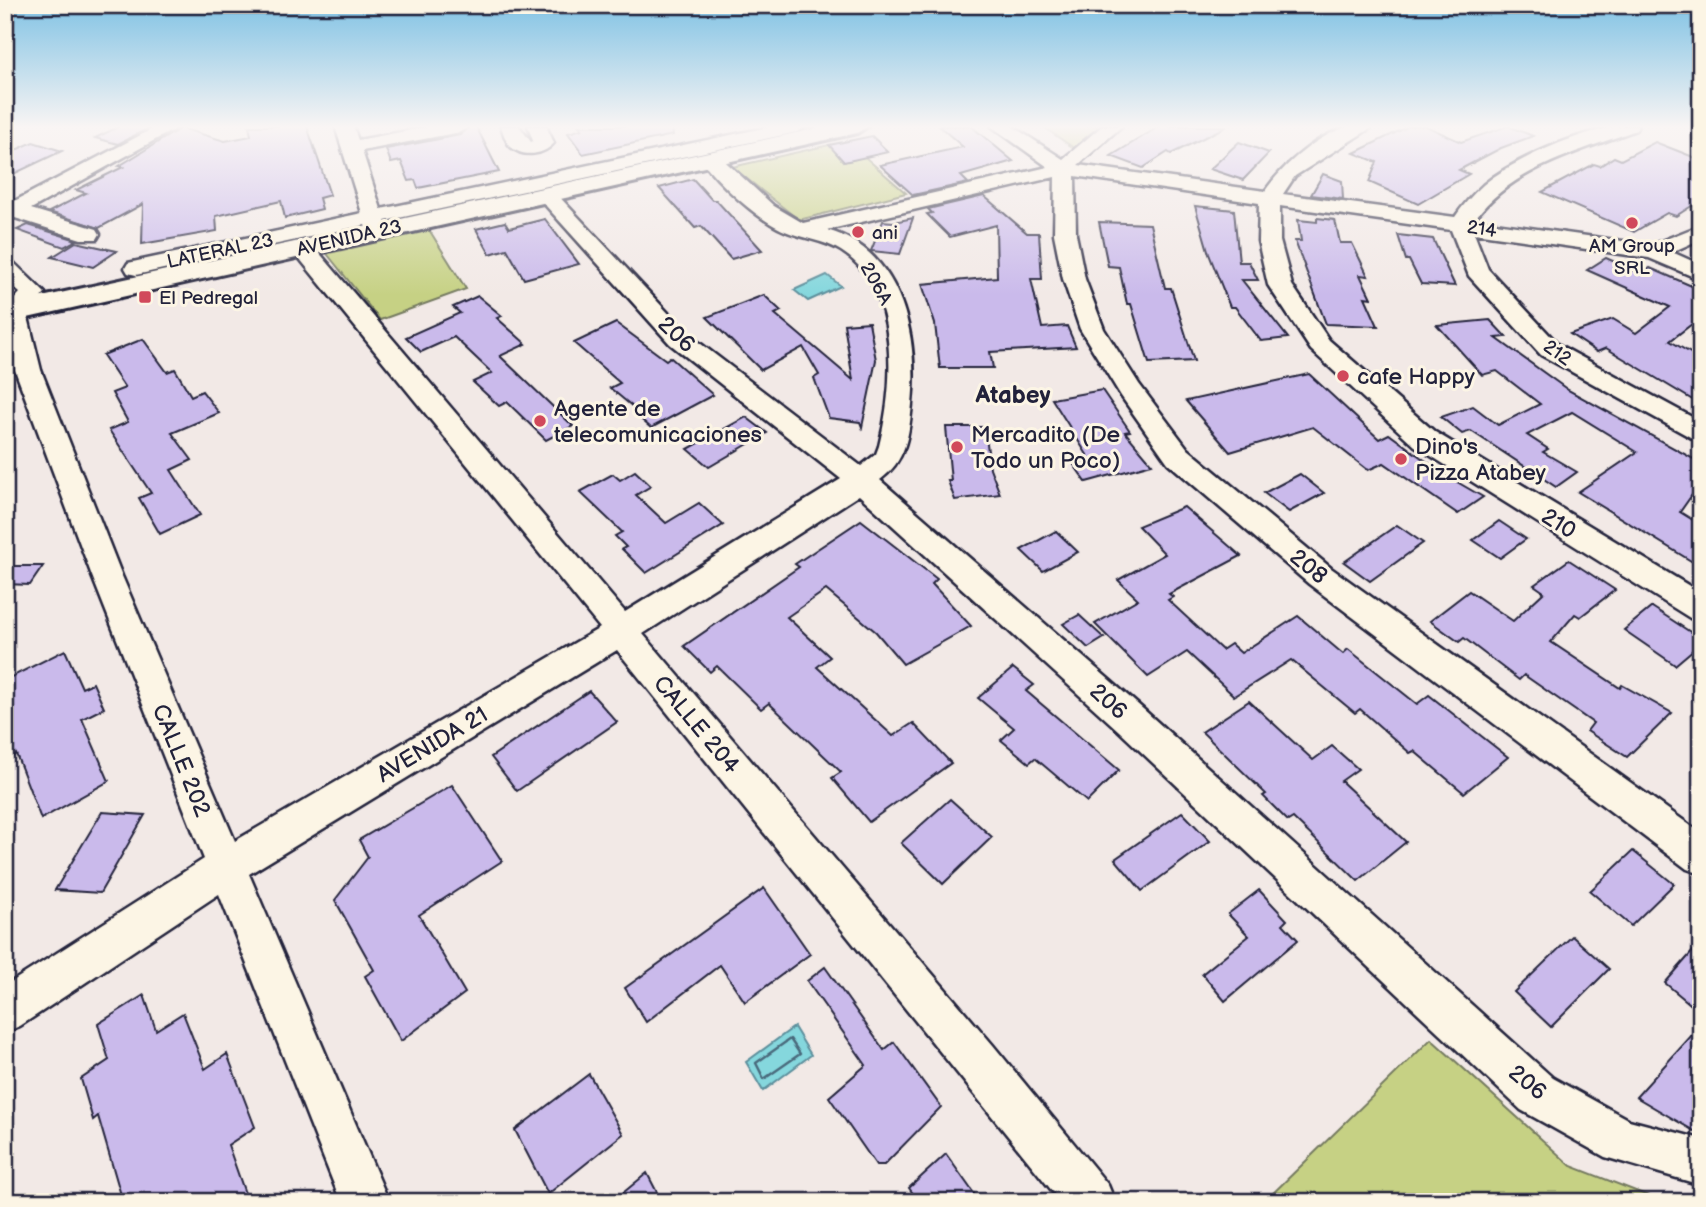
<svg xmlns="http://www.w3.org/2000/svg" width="1706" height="1207" font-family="'Balsamiq Sans',sans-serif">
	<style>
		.green { fill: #c6d184; stroke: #747a60; stroke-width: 2 }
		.water { fill: #85d7dd; stroke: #5d8f9c; stroke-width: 2 }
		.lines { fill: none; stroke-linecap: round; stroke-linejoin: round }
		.shore { stroke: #4a6a7c; stroke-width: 2.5 }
		.building { fill: #cabaeb; stroke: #22223b; stroke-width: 2 }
		.minor-casing { stroke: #22223b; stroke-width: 5 }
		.major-casing { stroke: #22223b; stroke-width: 6 }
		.minor { fill: #fcf5e5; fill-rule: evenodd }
		.major { fill: #fcf5e5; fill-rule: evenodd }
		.poi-dot { fill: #d1495b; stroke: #fcf5e5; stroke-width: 2.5 }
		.labels { text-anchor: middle; stroke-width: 6; stroke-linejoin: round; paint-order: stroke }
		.far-street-label { font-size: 19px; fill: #22223b; stroke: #fcf5e5 }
		.far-poi-label { font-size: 19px; fill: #22223b; stroke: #fcf5e5; text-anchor: start }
		.street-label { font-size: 23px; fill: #22223b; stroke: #fcf5e5 }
		.poi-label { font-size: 23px; fill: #22223b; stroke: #fcf5e5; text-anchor: start }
		.neighbourhood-label { font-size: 24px; font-weight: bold; fill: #22223b; stroke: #fcf5e5 }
	</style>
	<rect width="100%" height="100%" fill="#f2e9e6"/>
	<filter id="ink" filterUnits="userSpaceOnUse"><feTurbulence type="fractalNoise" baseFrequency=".0143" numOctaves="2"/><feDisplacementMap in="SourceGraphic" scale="14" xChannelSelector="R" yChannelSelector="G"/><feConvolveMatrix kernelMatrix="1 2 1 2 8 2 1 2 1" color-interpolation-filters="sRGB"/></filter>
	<g filter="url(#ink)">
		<g class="green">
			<path d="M809,126h20l-438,96 -2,-4z"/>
			<path d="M1042,126h68l-36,22z"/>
			<path d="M829,145l15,17 21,-5 41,36 -107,27 -67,-53z"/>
			<path d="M428,228l38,61 -86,31 -56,-70z"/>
			<path d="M1431,1039l140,127 93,36h-400z"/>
		</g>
		<g class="water">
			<path d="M827,275l14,11 -33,15 -14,-11z"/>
			<path d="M794,1027l17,28 -48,36 -17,-29z"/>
		</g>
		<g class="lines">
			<path class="shore" d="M790,1039l10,15 -36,25 -8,-16z"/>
		</g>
		<g class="building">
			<path d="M120,126h33l-35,18 -23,-6z"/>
			<path d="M249,126h58l23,69 -11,3 3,11 -37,9 -4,-17 -65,15 1,15 -75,13 1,-40 -44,24 -50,-16 37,-19 -10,-3 47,-23 -4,-1 62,-38 44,13 26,-5z"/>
			<path d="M471,126h5l23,46 -81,16 -3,-8 -6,1 -8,-20 -10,2 -5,-14 74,-14z"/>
			<path d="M579,126h93l1,9 -90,19 -15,-21 14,-4z"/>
			<path d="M939,126h32l42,35 -52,15 7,7 -55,12 -33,-30 83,-18z"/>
			<path d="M1160,126h67l-56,28 -3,-2 -25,16 -32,-12z"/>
			<path d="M1409,126h17l35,16 47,-16 25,10 -32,12 -42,22 10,4 -51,30 -49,-22 8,-20 -23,-9z"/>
			<path d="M872,136l16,16 -44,10 -15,-17z"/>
			<path d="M33,142l29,9 -57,27v-23z"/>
			<path d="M1239,142l30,11 -26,27 -33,-11z"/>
			<path d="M1655,142l46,18v40l-25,16 -9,-3 -33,19 -92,-40 52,-28 6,2 14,-9 7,3z"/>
			<path d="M1323,174l19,7 1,18 -32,-4z"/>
			<path d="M693,179l19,21h4l46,50 -31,9 -30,-33 -6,2 -36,-40z"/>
			<path d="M984,196l43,37h12l3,46h-11l11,49 25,-2 9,21 -86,5 3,16h-53l-5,-44 -13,-40 75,-7 -1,-52 -46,12 -23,-23 5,-1 -4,-4z"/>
			<path d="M1195,206l39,4 5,52h10l9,18h-16l46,58 -27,3 -26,-34h-5l-21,-53z"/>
			<path d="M913,218l-13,36 -29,-3 12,-30 11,1z"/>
			<path d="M1317,218l18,2 5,23h12l16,33 -8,-1 11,23 -6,-1 13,29 -52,-2 -31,-83h6l-3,-21 19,2z"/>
			<path d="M545,219l34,45 -55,15 -17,-30 -17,5 -14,-25 29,-7 4,6z"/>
			<path d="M1099,222l51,2 15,64h6l23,73 -45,2 -18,-59h-4l-8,-37 -11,-1z"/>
			<path d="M28,225l49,15 -13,7 -47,-17z"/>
			<path d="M1398,235l35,4 22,47 -34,-2 -12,-24h-3z"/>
			<path d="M76,242l41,9 -24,16 -41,-10z"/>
			<path d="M1606,258l36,16 8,-6 51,22v27l-31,24 31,18v46l-95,-57 -9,4 -27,-18 43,-15 23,14 34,-26 -83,-37z"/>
			<path d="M764,295l17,16 -6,3 78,66 -9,-56 25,-2 7,38 -14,67 -2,-5 -31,-4 -15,-40 5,-3 -16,-28 -42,23 -54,-53z"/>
			<path d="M478,296l24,20 -5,2 29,26 -26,12 73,70 -27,14 -39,-38 -8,4 -26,-24 19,-9 -38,-36 -33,15 -15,-15 54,-24 -7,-6z"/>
			<path d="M1490,320l16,17 -10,1 72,52 133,73v19l-21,30 21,13v42l-123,-75 59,-40 -65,-40 -45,23 21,14 -5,3 34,20 -21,15 -85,-56 -9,3 -21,-17 32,-11 25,19 42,-21 -43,-33 -15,4 -45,-50z"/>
			<path d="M616,323l50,37 4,-3 43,38 -62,33 -16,-14 4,-2 -29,-24 10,-5 -46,-40z"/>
			<path d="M143,339l24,33 8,-3 16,27 11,-5 17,22 -47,20 20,27 -21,10 29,45 -40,19 -21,-36 12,-5 -42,-63 19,-8 -16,-29 13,-5 -22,-33z"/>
			<path d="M1309,374l70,65 10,-5 56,41 38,22 -25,17 -74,-51 -16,7 -55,-43 -83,25 -44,-51z"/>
			<path d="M1102,390l28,41 -5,1 27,32 -66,18 -12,-17 17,-4 -39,-62z"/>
			<path d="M746,417l21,16 -58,34 -21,-18z"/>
			<path d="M946,427h39l5,41 10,26 -45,6 -7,-19h3z"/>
			<path d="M635,471l16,15 -15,9 30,28 33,-20 24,22 -77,48 -24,-24 4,-2 -11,-11 7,-4 -42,-40 33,-18 7,6z"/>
			<path d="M1300,474l24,19 -35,19 -25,-19z"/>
			<path d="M1184,507l57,49 -72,38 4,3 -5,3 54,50 9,-6 10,9 57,-37 45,38 5,-5 69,55 12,-9 79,62 -44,36 -50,-42 -4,2 -50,-44 -5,4 -64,-53 -57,36 -47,-44 -39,25 -53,-53 43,-25 -20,-19 47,-26 -27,-28z"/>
			<path d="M861,520l76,59 -5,5 39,42 -68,38 -27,-32 -50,-42 -39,27 43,40 -13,10 76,69 20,-13 38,40 -82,59 -37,-44 9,-6 -72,-69 -8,6 -44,-43 -7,6 -26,-26 115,-79 -4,-3z"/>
			<path d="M1499,521l27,18 -26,19 -27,-18z"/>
			<path d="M1397,525l26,18 -53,38 -26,-19z"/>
			<path d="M1056,531l22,21 -35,19 -22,-21z"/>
			<path d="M1569,560l46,30 -35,27 -5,-3 -24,28 69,46 2,-3 50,28 -45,44 -40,-26 6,-8 -69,-48 -5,5 -55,-42 -5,4 -29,-21 39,-30 44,30 31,-29 -10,-7z"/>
			<path d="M5,566h38l-13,19 -25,-1z"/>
			<path d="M1652,607l49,32v4l-26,22 -51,-35z"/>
			<path d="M1079,615l25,23 -16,10 -25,-24z"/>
			<path d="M65,650l17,38 11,-5 11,25 -22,11 27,62 -68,38 -25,-65 -11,6v-80z"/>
			<path d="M1013,668l21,17 -8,6 93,79 -32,32 -52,-44 -6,5 -28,-23 13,-12 -36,-30z"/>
			<path d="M589,691l28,31 -100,69 -26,-34z"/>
			<path d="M1249,701l64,59 19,-14 26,23 -17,12 65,61 -48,39 -65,-63 -5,3 -25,-25 3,-2 -64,-62z"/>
			<path d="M452,785l50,76 -83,54 46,78 -64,48 -36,-65 9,-6 -39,-70 33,-43 -9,-17z"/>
			<path d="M950,799l42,38 -49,47 -42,-41z"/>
			<path d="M102,812l43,3 -45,78 -45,-3z"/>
			<path d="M1182,812l28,29 -68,50 -27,-32z"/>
			<path d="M1633,851l41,33 -43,42 -41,-35z"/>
			<path d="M764,888l46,66 -65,48 -25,-37 -74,57 -21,-34z"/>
			<path d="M1259,890l28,30 -4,4 15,16 -73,61 -23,-27 47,-38 -21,-22z"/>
			<path d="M1572,936l37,33 -58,58 -37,-35z"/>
			<path d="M1701,942v71l-36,-30z"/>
			<path d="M825,967l59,83 10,-8 47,65 -57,58h-8l-47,-68 37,-32 -59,-84z"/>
			<path d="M144,995l12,35 27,-17 22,56 22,-15 28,73 -27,18 20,57h-125l-25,-86 -5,4 -12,-41 28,-19 -11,-36z"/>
			<path d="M1701,1025v110l-65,-38z"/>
			<path d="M589,1074l34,60 -75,60 -33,-64z"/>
			<path d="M946,1154l34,48h-61l-10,-14z"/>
			<path d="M647,1173l15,29h-50z"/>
		</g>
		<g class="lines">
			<defs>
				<g id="minor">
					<path d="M158,126h22l-149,83 66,20 3,5 -3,5h-16l-66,-21 -10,3v-15z"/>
					<path d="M335,126h18l5,14 75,-14h36l-9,6 -98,19 19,58 392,-83h33l-9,6 -412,89 4,10 -11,6 -8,-1 -5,-11 -229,50 -8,-2 -3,-5 3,-5 234,-50z"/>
					<path d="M501,126h18l12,16 2,-1 -5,-15h18l8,17c-10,12 -30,15 -43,4 -5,-4 -8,-15 -10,-21z"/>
					<path d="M991,126h21l51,33 39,-33h20l-44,39 187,26c17,-25 55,-59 87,-65 7,-2 15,0 22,0l-79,50 -12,18 172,23c8,-12 17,-22 28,-32 32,-27 114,-63 155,-59l-2,4c-57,22 -125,38 -162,90l177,25 50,-20v14l-29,13 29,13v15l-52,-22 -175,-25 14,36 71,76 142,77v21l-160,-88 -72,-79 -18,-46 -171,-24v35l12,44 37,55 106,92 266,161v28l-11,-3 -275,-172 -104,-96 -43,-65 -10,-44 1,-38 -184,-27 1,58 9,45 19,50 35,55 49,65 143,119 370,265v41l-14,-5 -378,-285 -141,-121 -47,-67 -41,-67 -17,-50 -9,-45 1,-57 -228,53c75,21 92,106 85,174 -3,31 -6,57 -32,76l263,229 410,369 76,42 72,19v46l-96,-28 -84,-47 -402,-379 -260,-236 -216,139 350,411 115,140 7,17h-54l-444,-552 -368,224 140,328h-48l-122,-308 -199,132 -15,6v-46l199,-127 -112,-283 -77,-206 -10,-61 15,-16 -15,-13v-20l8,2 32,31 -18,20 14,57 81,206 113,265 365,-213 -305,-375 -3,-5 3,-5h16l314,369 216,-133 -171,-135 -132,-147 -3,-4 3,-4h14l136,145 173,132 15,-12 3,-8c15,-59 22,-157 -38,-195 -17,-11 -37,-12 -56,-20 -27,-11 -67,-48 -85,-73l10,-6 7,2 57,52 29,17 245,-56z"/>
				</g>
				<path id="major" d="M828,126h40l-11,7 -852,190v-18z"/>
			</defs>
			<use href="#minor" class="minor-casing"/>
			<use href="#major" class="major-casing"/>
			<use href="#minor" class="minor"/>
			<use href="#major" class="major"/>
		</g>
	</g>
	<linearGradient id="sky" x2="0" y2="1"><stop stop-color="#80c2e4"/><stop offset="0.43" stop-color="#f9f5f4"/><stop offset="1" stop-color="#f9f5f4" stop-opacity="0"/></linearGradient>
	<rect width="1706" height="295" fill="url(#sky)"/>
	<g class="poi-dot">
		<circle cx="1632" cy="223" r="7"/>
		<circle cx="858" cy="232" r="7"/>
		<rect x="138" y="290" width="14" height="14" rx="3.5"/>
		<circle cx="1343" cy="376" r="7"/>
		<circle cx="540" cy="421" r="7"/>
		<circle cx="957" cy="447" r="7"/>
		<circle cx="1401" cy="459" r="7"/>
	</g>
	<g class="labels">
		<g class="far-street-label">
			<text transform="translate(1482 228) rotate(8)" y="7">214</text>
			<text transform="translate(349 237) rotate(-13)" y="7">AVENIDA 23</text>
			<text transform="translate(220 250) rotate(-12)" y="7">LATERAL 23</text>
			<text transform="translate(877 283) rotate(61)" y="7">206A</text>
			<text transform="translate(1558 352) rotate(35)" y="7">212</text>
		</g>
		<g class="far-poi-label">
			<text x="872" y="239">ani</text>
			<text x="1632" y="252" text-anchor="middle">AM Group<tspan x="1632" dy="22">SRL</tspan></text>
			<text x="159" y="304">El Pedregal</text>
		</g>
		<g class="street-label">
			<text transform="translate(677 334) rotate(43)" y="8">206</text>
			<text transform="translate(1559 523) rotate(32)" y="8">210</text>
			<text transform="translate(1309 566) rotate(39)" y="8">208</text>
			<text transform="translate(1109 701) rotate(42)" y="8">206</text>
			<text transform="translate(697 724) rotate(50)" y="8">CALLE 204</text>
			<text transform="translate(432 744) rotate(-31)" y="8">AVENIDA 21</text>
			<text transform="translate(182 760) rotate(68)" y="8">CALLE 202</text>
			<text transform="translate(1528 1082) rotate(39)" y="8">206</text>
		</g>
		<g class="poi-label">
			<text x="1357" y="384">cafe Happy</text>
			<text x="554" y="416">Agente de<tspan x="554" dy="26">telecomunicaciones</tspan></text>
			<text x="971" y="442">Mercadito (De<tspan x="971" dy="26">Todo un Poco)</tspan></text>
			<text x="1415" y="454">Dino's<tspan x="1415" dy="26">Pizza Atabey</tspan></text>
		</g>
		<g class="neighbourhood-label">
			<text x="1013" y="403">Atabey</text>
		</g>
	</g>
	<rect width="1706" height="1207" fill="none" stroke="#fcf5e5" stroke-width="28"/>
	<rect x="14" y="14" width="1678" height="1179" fill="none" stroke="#22223b" stroke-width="2.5" filter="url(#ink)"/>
</svg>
